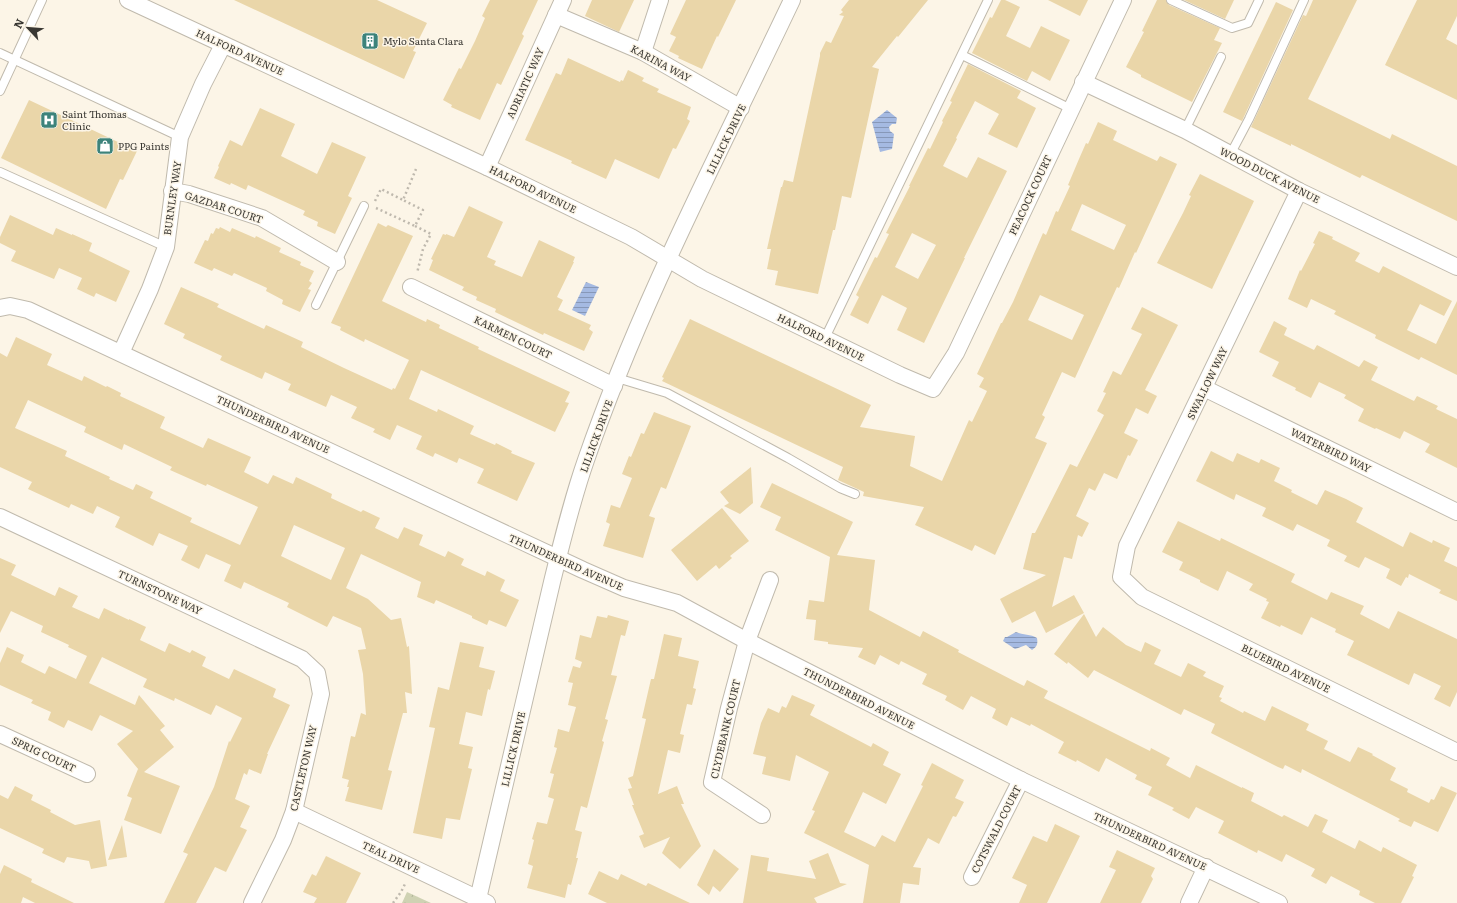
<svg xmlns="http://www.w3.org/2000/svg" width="1457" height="903" font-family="Literata,serif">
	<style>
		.park { fill: url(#park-crowns) }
		.water { fill: url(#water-rules) }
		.building { fill: #ead6a9; fill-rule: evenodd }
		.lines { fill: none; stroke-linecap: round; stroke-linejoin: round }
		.lane-casing { stroke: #c0baad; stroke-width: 10 }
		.street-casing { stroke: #c0baad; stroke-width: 18 }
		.path { stroke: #bfb9ae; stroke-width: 2.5; stroke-dasharray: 2 3; stroke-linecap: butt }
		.lane { stroke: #fff; stroke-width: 8 }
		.street { stroke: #fff; stroke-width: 16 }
		.labels { text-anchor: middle; stroke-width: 3; stroke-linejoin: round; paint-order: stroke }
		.poi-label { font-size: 10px; fill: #393732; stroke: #fcf5e7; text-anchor: start }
		.street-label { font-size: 10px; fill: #393732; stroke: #fcf5e7 }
	</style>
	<defs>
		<pattern id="park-crowns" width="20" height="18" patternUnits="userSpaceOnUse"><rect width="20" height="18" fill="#cfd2b3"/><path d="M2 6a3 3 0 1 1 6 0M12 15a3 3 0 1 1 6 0" fill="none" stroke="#b2b59a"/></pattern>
		<pattern id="water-rules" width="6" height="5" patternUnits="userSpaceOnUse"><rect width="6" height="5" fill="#a5bae2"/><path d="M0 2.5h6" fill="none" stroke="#8798b8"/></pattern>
	</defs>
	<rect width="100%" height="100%" fill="#fcf5e7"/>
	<path class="park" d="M407,892l24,11h-29z"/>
	<g class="water">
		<path d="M887,110l10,8 -1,6h-4l-3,3 1,4 4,3 -2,15 -12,3 -8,-30z"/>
		<path d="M586,282l13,5 -14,29 -13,-6z"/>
		<path d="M1016,632c7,3 15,2 21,6 1,6 0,9 -5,12l-6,-5 -11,4 -12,-8 2,-4h2z"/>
	</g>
	<g class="building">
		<path d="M234,0h143l50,23 -14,28 3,1 -12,27z"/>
		<path d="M490,0h48l-16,34 2,2 -23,49 -4,-2 -17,37 -29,-13 1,-2 -9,-5 16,-32 2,1 14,-28 10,-23 -3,-2z"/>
		<path d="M592,0h42l-15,32 -34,-16z"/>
		<path d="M686,0h50l-18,37 -1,-1 -15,33 -24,-11 1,-2 -10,-5 7,-14 -6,-3z"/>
		<path d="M849,0h79l-30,37 -1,-1 -25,31 7,2 -28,129 -9,-2 -7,34h-2l-15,64 -43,-9 3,-14 -11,-2 4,-20h-4l14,-62h1l2,-7 9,2 27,-126v-3l6,-12 5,2 13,-27 -5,-1 4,-3 -2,-2z"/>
		<path d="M1001,0h4l15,7 -14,29 24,12 11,-22 29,14 -20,41 -18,-10 -5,10 -55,-28 18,-36 2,1z"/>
		<path d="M1048,0h40l-8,16z"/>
		<path d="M1157,0h9l3,5 51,23 -6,12 8,3 -30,59 -51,-25v-2l-15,-8 18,-35 -2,-1z"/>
		<path d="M1184,0h50l-9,19z"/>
		<path d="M1313,0h44l-49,99 82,40 2,-5 65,32v55l-95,-46 -2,3 -69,-34v2l-40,-19 52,-112 3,1z"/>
		<path d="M1417,0h40v16l-11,23 11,6v55l-72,-35z"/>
		<path d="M1276,2l17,8 -51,111 -19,-9z"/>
		<path d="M568,58l52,24 1,-2 2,1 5,-11 16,8 -2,3 17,8 -2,3 34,15 -4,12 3,2 -14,28 -3,-1 -14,31 -44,-20 -9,20 -35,-16 1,-2 -47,-21 31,-67 5,2z"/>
		<path d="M968,64l53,27 -4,7 19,10 -19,40 -29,-14 11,-20 -24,-13 -19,37 1,1 -14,27 24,12 11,-21 29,14 -43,87h1l-41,85 -27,-13 10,-22 -25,-13 -14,29 -18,-9 9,-18 -3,-2 19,-38 2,1 12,-24 -3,-1 24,-47h-1l19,-38 2,1 13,-27 -1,-1 10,-19 -2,-1zM912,233l24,12 -18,34 -23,-12z"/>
		<path d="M29,100l108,51 -14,29 -3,-1 -14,30 -105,-51z"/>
		<path d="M260,108l35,16 -14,32 36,18 15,-32 34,15 -18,39 4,2 -17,36 -18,-8 1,-4 -15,-7 2,-4 -57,-26 -2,5 -15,-7 -1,2 -16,-7 5,-11 -1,-1 12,-26 12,6z"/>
		<path d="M1098,122l19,9 -4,9 44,21 3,-5 17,8 -41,89 -1,-1 -16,36 -2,-1 -42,91 -13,-6 -20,43 3,2 -10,21 12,5 -52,112 -20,-10 -3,6 -57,-26 9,-18 -61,-11 1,-4 -26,-12 5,-13 -181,-86 2,-3 -2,-1 28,-58 181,86 -11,22 55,9 -5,30 32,15 27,-61 3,2 15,-31 -8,-4 5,-9 -7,-4 24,-51h1l11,-21 30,-69 3,2 10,-24 2,1 12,-26 -2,-1 11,-26 7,-16 2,1zM1082,204l44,21 -12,25 -43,-20zM1040,295l44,20 -12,25 -44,-20z"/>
		<path d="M1200,174l54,27 -42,88 -55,-26 26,-50 8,-17 -2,-1z"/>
		<path d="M469,206l34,16 -16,35 9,4 -2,4 28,12 17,-37 36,17 -2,5h1l-17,35 6,3 -5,10 33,15 -2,4 4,3 -9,19 -40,-18 -1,2 -48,-23 1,-3 -20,-9 1,-3 -15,-7 2,-3 -35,-17 4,-10 -2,-1 12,-25 3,1v-1l8,3z"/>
		<path d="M10,215l43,20 3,-7 16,7v-1l20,9 -3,8 41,20 -14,31 -20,-9 -2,4 -17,-8 5,-11 -23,-10 -5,11 -43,-18 5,-10 -16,-8v-6z"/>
		<path d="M378,223l8,4 2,-2 25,11 -31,65 44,21 1,-3 13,6 -1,3 40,19 -1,2 92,43 -5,10 4,1 -14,29 -134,-62 -12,29 28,13 1,-3 36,17 -4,8 25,11 1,-2 16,8 -1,2 24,10 -18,38 -40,-18 7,-14 -25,-11 -2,5 -22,-10 -2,4 -17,-8 6,-13 -25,-11 -7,15 -17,-8 2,-3 -24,-11 6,-11 -26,-12 -5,12 -38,-17 3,-6 -26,-12 -3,7 -42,-19 2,-4 -39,-18 2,-4 -21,-10 17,-37 38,17 -2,3 47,22 2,-4 37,17 -2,5 43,21 48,22 1,-2 2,1 14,-29 -44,-21 -1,3 -24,-12 1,-3 -10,-4z"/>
		<path d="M220,227l10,5 2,-4 23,10 1,-2 25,12 -2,4 22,10 -1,3 14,6 -5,10 3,2 -4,6 3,1 -11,22 -18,-8 1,-4 -17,-9 1,-3 -33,-15 -2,3 -18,-8 -2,3 -18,-8 11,-23 3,1 3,-8 2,1 3,-6 3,1z"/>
		<path d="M1319,231l14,6 -1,2 28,14 -5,8 24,12 4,-7 69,35 -8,15 -24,-12 -13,26 29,14 21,-43v74l-36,-18 -2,3 -44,-22 1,-3 -42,-21 2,-3 -25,-12 -4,9 -19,-9 12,-29 1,1 14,-27 -2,-1z"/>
		<path d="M1142,307l36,18 -33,65 12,6 -9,18 -12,-6 -12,25 14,7 -8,16 -2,-1 -11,24 -13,-6 -9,18 -6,-3 -13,28 13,7 -7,14 -4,-2 -6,24 -8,-2 -12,50 22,-12 10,18 -38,20 -11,-22 -23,12 -12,-24 46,-24 -23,-6 9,-36h3l35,-69 7,3 27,-52 -7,-4 9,-18 -3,-1 10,-21 8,4 21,-41 -11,-5z"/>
		<path d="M1274,321l13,7 -3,7 30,15 3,-5 42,22 5,-7 14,7 -7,13 43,21 3,-5 21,10 -2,3 21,10v49l-32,-16 5,-8 -26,-13 -4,8 -24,-11 -1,1 -17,-8 6,-12 -20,-11 2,-3 -27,-13 -8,16 -16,-8 1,-2 -24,-12 7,-14 -20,-10z"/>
		<path d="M16,337l36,17 -5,11 35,16 2,-5 22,11 1,-1 14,7 -1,3 45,21 -5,11 43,20 5,-10 43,19 -7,15 24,12 5,-9 20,9 3,-7 36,17 -1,4 30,14 2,-2 17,8 -5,10 23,11 6,-12 19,8 -4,10 26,12 3,-6 16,8 -3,6 24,11 2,-5 18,9 -5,11 19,9 -13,27 -17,-7 -2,5 -15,-7v-2l-36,-16 -2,4 -17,-7 4,-15 -60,-28 -15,34 22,11 23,21 10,-2 6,29 2,-1 3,48 -7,-2 2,21h-4l-15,57 4,1 -10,39 -37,-9 4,-14h-2l2,-7 -7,-2 9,-42 4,1 6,-24 5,2 -3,-41 -5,-24 8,-1 -5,-21 -28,-12 -6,11 -40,-20 2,-4 -45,-21 -3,7 -17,-8 7,-16 -25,-11 -7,15 -18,-9 7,-14 -29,-13 -6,13 -38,-19 5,-10 -23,-11 -4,8 -22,-10 -2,4 -41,-19 4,-7 -32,-15v-114l7,4zM28,400l58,27 -2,5 38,18 2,-6 48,23 -2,3 36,16 1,-2 51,23 -18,38 -50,-23 2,-4 -42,-20 3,-6 -17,-8 -3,6 -24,-11 1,-2 -45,-21 2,-5 -52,-23zM294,525l51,23 -14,32 -50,-24z"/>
		<path d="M654,412l37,14 -25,63 -5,-2 -12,29 6,2 -12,40 -40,-12 7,-22 -4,-2 5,-17 9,3 12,-30 -10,-4 7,-18 2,1 10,-24 3,1z"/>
		<path d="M1211,451l22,11 4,-9 22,10 2,-4 19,9 -6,13 18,9 -1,2 26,13 8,-15 21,9 17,9 -7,14 47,25 7,-15 22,11 1,-3 17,8 -6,13 13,6v34l-18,-8 2,-3 -32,-16 -1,4 -2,-1 -5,9 -15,-8 4,-9 -25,-12 -6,11 -15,-7 3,-5 -20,-10 3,-6 -33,-16 -4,7 -31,-15 4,-8 -30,-14 -2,6 -38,-19z"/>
		<path d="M751,467l2,36 -13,11 -16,-8 5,-3 -9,-11z"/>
		<path d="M772,483l81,39 -16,33 38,5 -6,50 51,27 3,-6 36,19 -1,2 66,34 3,-6 21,11 -4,7 106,53 1,-3 19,10 -4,7 24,13 6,-13 46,23v-1l12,6 -3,8 31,16 2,-2 24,12 7,-13 13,6 -6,12 33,17 4,-9 22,12 2,-5 34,18 -5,11 2,1 -13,26h-26l-16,-8 1,-4 -29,-15 -5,8 -15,-8 4,-7 -29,-15 -4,8 -24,-12 -1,3 -39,-20 6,-12 -28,-14 -7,12 -17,-9 2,-2 -26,-13 4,-8 -17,-8 2,-4 -31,-17 -7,14 -22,-12 -1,2 -18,-9 6,-11 -33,-18 -1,2 -19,-9 -4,9 -15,-8 4,-9 -25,-13 -8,14 -18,-10 2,-4 -25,-12 5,-10 -26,-13 -2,4 -19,-10 -5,10 -17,-8 5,-9 -35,-4v-2l-14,-2 2,-20 -10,-1 3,-19 15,2 6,-45 -55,-27 6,-13 -21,-10z"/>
		<path d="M722,508l27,33 -19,15 2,2 -13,11 -3,-4 -19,16 -26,-31z"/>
		<path d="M1178,521l42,20 1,-3 74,36 -4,8 36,18 4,-8 33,14 -4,8 29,15 9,-18 59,28v53l-7,15 -16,-8 7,-13 -27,-13 -5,12 -62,-30 7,-14 -19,-9 1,-3 -25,-12 -9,18 -21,-10 -1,2 -19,-9 8,-16 -3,-1 1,-2 -18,-9 4,-6 -26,-13 -9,20 -18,-9v-2l-21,-10 4,-8 -21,-10z"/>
		<path d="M0,558l16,7 -5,10 44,21 4,-9 19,9 -6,11 27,12 5,-11 25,12v-1l17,8 -6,13 25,12 4,-9 21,10 2,-3 14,7 -4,9 27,13 5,-10 42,20 -3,8 17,8 -23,49h1l-7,20 -12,-5 -2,6 -3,-2 -9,26 15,7 -10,21 7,3 -21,42 -11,-5 -19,36h-32l24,-49 -5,-2 31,-65 15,-46 1,1 12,-24 -26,-13 -5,10 -36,-17 -1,3 -31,-14 4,-8 -45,-22 -13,26 46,22 4,-10 26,31 -5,4 14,17 -30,25 36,14 -19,48 -37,-14 8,-22 -5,-2 11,-27 1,1 -22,-26 16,-13 -33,-16 -8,16 -24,-11 -4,8 -16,-8 3,-8 -20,-9 2,-3 -33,-15v-22l7,-16 17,8 -3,7 24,12 4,-8 27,13 11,-23 -19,-9 1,-2 -28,-13 2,-6 -32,-15 -11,22z"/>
		<path d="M1084,614l12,23 7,-10 23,18 15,7 4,-10 16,8 -7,14 27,13 7,-14 18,9 -3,4 21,10 -5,11 3,1 -2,3 23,12 1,-2 21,10 7,-15 37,18 -3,6 22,11 -4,8 26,13 8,-15 15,7 -1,1 24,13 -6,12 18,9 -1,3 22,11 2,-4 3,1 7,-14 16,7 -19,39 -24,-11 -3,6 -13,-6 2,-2 -98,-50 -1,4 -16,-8 -2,4 -5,-2 -67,-34 4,-9 -31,-15 -3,6 -87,-45 -6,8 -20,-16 -1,2 -13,-10z"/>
		<path d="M608,615l21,6 -4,15 -4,-1 -10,40 6,1 -12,43 3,1 -6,21 2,1 -17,66 -6,-2 -6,24 7,2 -6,26h2l-7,27 -3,-1 -3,14 -38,-10 6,-22 -5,-2 6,-24 -2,-1 5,-17 10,2 7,-25 -6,-2 6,-23 -4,-1 7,-25 -3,-1 4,-18 11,3 7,-25 -8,-2 5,-22 -5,-1 5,-16 7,2 2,-6 -7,-3 5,-24 11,3 6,-22 10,2z"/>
		<path d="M664,634l18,4 -4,18 21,5 -6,27 3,1 -4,16 -5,-1 -7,30 4,1 -4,18 -12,-3 -10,44 19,-8 7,18h-3l20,42 -21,23 -18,-16 8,-16 -26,11 -5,-12 5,-2 -12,-29h2l-6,-16 4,-1 -4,-10 5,-2 13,-57 -4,-1 9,-39h3z"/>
		<path d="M460,642l24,5 -5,20 16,4 -5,19 -2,-1 -6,27 -16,-4 -7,32 14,3 -5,21 4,1 -12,51 -14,-2 -4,21 -29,-6 22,-105 -6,-1 9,-40 11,3z"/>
		<path d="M792,695l23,10 -5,10 61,32 2,-4 16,9 -6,13 18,9 -15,30 -23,-12 -19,40 31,15 7,-12 13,7 28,-56 -2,-1 11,-22 32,17 -9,18 9,4 -8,15 -3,-1 -14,28 -11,-6 -15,29 8,1 -2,17 -16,-2 -3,20h-37l6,-38 -65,-32 11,-22 -3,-1 17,-38 -33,-17 -6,26 -28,-7 4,-17 -13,-3 8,-31 7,-15 11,5 3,-7 4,2z"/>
		<path d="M15,786l18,9 -2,5 20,10 -1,2 25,13 25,-5 7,46 -16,3 -2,-8 -22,-4 -3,6 -22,-10 2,-4 -44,-21v-33l8,4z"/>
		<path d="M1055,824l25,12 -33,67h-28l8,-18 -15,-7 21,-42 14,6z"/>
		<path d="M122,825l5,32 -19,3z"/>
		<path d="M714,849l25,20 -19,23 -7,-6 -4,9 -12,-10z"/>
		<path d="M1117,850l38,18 -4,8 2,3 -12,24h-41l16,-33 -7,-3z"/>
		<path d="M828,853l12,30 7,1 -33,14 3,5h-74l8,-48 18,3 -2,13 49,8 -7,-18z"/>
		<path d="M326,856l35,17 -15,30h-32l3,-5 -14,-6 9,-18 4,2z"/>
		<path d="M4,865l28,14 -1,3 43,21h-39l-12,-6 -2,6h-21v-29z"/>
		<path d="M599,871l19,9 3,-6 25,12 2,-3 42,20h-83l-19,-9z"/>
	</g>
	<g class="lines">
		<defs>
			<g id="lane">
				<path d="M1171,0l61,28 16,-5 11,-23"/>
				<path d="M0,53l180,84"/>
				<path d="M962,55l109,54"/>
				<path d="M0,91l42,-91"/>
				<path d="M1185,130l36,-73"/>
				<path d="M1230,155l19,-36 55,-119"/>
				<path d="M0,172l166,75"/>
				<path d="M316,305l48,-99"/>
				<path d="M825,338l163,-338"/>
				<path d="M617,378l50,15 121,65 52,30 15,6"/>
			</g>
			<g id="street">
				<path d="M128,0l359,167 144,70 71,42 198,96 33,14 23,-36 167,-353"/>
				<path d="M556,15l87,37 98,56"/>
				<path d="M643,52l17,-52"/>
				<path d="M1083,82l102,48 114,61 158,76"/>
				<path d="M487,167l76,-167"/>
				<path d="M172,191l17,3 73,24 75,44"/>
				<path d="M1299,191l-172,355 -6,31 21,20 315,155"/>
				<path d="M411,287l203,99"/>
				<path d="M0,308l10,-2 18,4 555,260 41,18 53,15 70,38 274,139 258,123"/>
				<path d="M121,353l29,-64 16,-42 14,-110 23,-53 20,-39"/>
				<path d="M1204,388l253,124"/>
				<path d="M0,517l302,142 15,14 4,21 -27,117 -11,29 -31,63"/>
				<path d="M0,734l87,40"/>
				<path d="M294,811l193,92"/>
				<path d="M762,815l-50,-33 17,-74 18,-67 23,-61"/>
				<path d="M972,877l49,-97"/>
				<path d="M478,899l74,-317c10,-41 20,-82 34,-122 55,-159 134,-308 206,-460"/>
				<path d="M1189,903l17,-36"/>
			</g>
		</defs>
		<use href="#lane" class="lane-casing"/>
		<use href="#street" class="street-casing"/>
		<g class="path">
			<path d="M375,201l6,-12 22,11"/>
			<path d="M376,208l39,18 8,-16 -20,-10 13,-31"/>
			<path d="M415,226l16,8 -8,15 -6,24"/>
			<path d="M393,903l8,-11 5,-10"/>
		</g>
		<use href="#lane" class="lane"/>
		<use href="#street" class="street"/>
	</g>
	<defs>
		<symbol id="building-square" viewBox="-11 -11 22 22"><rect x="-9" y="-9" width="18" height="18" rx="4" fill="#3c837b" stroke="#fcf5e7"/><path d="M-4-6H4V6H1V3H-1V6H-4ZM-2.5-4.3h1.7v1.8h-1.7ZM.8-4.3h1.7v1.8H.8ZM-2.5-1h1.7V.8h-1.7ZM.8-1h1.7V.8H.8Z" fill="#fff"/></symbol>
		<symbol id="hospital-square" viewBox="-11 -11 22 22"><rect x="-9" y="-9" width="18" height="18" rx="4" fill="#3c837b" stroke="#fcf5e7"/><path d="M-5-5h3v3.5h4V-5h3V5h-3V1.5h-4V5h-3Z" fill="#fff"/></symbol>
		<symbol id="shop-square" viewBox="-11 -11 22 22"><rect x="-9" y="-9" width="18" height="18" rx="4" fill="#3c837b" stroke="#fcf5e7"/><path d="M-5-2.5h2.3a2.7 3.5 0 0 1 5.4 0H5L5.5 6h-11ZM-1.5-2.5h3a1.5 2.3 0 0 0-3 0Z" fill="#fff"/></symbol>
	</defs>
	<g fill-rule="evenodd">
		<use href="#building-square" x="360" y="31" width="20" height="20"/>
		<use href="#hospital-square" x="39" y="110" width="20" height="20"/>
		<use href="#shop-square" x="95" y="136" width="20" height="20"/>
	</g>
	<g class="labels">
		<g class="poi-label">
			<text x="383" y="45">Mylo Santa Clara</text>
			<text x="62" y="118">Saint Thomas<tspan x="62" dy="12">Clinic</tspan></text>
			<text x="118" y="150">PPG Paints</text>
		</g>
		<g class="street-label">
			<text transform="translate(240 52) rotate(25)" y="4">HALFORD AVENUE</text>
			<text transform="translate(661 63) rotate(28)" y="4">KARINA WAY</text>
			<text transform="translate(525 83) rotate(-66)" y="4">ADRIATIC WAY</text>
			<text transform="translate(726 139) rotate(-64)" y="4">LILLICK DRIVE</text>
			<text transform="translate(1270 175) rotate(27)" y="4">WOOD DUCK AVENUE</text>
			<text transform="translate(533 189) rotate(26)" y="4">HALFORD AVENUE</text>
			<text transform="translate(1030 195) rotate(-65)" y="4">PEACOCK COURT</text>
			<text transform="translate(172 198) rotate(-82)" y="4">BURNLEY WAY</text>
			<text transform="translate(224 207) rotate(18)" y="4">GAZDAR COURT</text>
			<text transform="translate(513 337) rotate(26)" y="4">KARMEN COURT</text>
			<text transform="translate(821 337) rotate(26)" y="4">HALFORD AVENUE</text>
			<text transform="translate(1207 383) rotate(-64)" y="4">SWALLOW WAY</text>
			<text transform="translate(273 424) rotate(25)" y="4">THUNDERBIRD AVENUE</text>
			<text transform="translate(596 436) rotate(-70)" y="4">LILLICK DRIVE</text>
			<text transform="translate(1331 450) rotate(26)" y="4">WATERBIRD WAY</text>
			<text transform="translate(566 562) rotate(24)" y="4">THUNDERBIRD AVENUE</text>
			<text transform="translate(160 592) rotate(25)" y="4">TURNSTONE WAY</text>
			<text transform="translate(1286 668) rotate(26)" y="4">BLUEBIRD AVENUE</text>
			<text transform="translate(859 698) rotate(27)" y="4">THUNDERBIRD AVENUE</text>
			<text transform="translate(725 729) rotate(-77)" y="4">CLYDEBANK COURT</text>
			<text transform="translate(513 749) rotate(-77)" y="4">LILLICK DRIVE</text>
			<text transform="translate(44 754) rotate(25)" y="4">SPRIG COURT</text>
			<text transform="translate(303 768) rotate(-77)" y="4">CASTLETON WAY</text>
			<text transform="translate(996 829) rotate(-63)" y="4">COTSWALD COURT</text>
			<text transform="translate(1150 841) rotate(25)" y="4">THUNDERBIRD AVENUE</text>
			<text transform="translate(391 857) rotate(25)" y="4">TEAL DRIVE</text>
		</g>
	</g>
	<g transform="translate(28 28) rotate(296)" stroke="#fcf5e7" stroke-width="3" paint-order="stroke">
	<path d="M0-3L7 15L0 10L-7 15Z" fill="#393732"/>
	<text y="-6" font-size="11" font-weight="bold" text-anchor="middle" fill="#393732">N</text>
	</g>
</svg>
